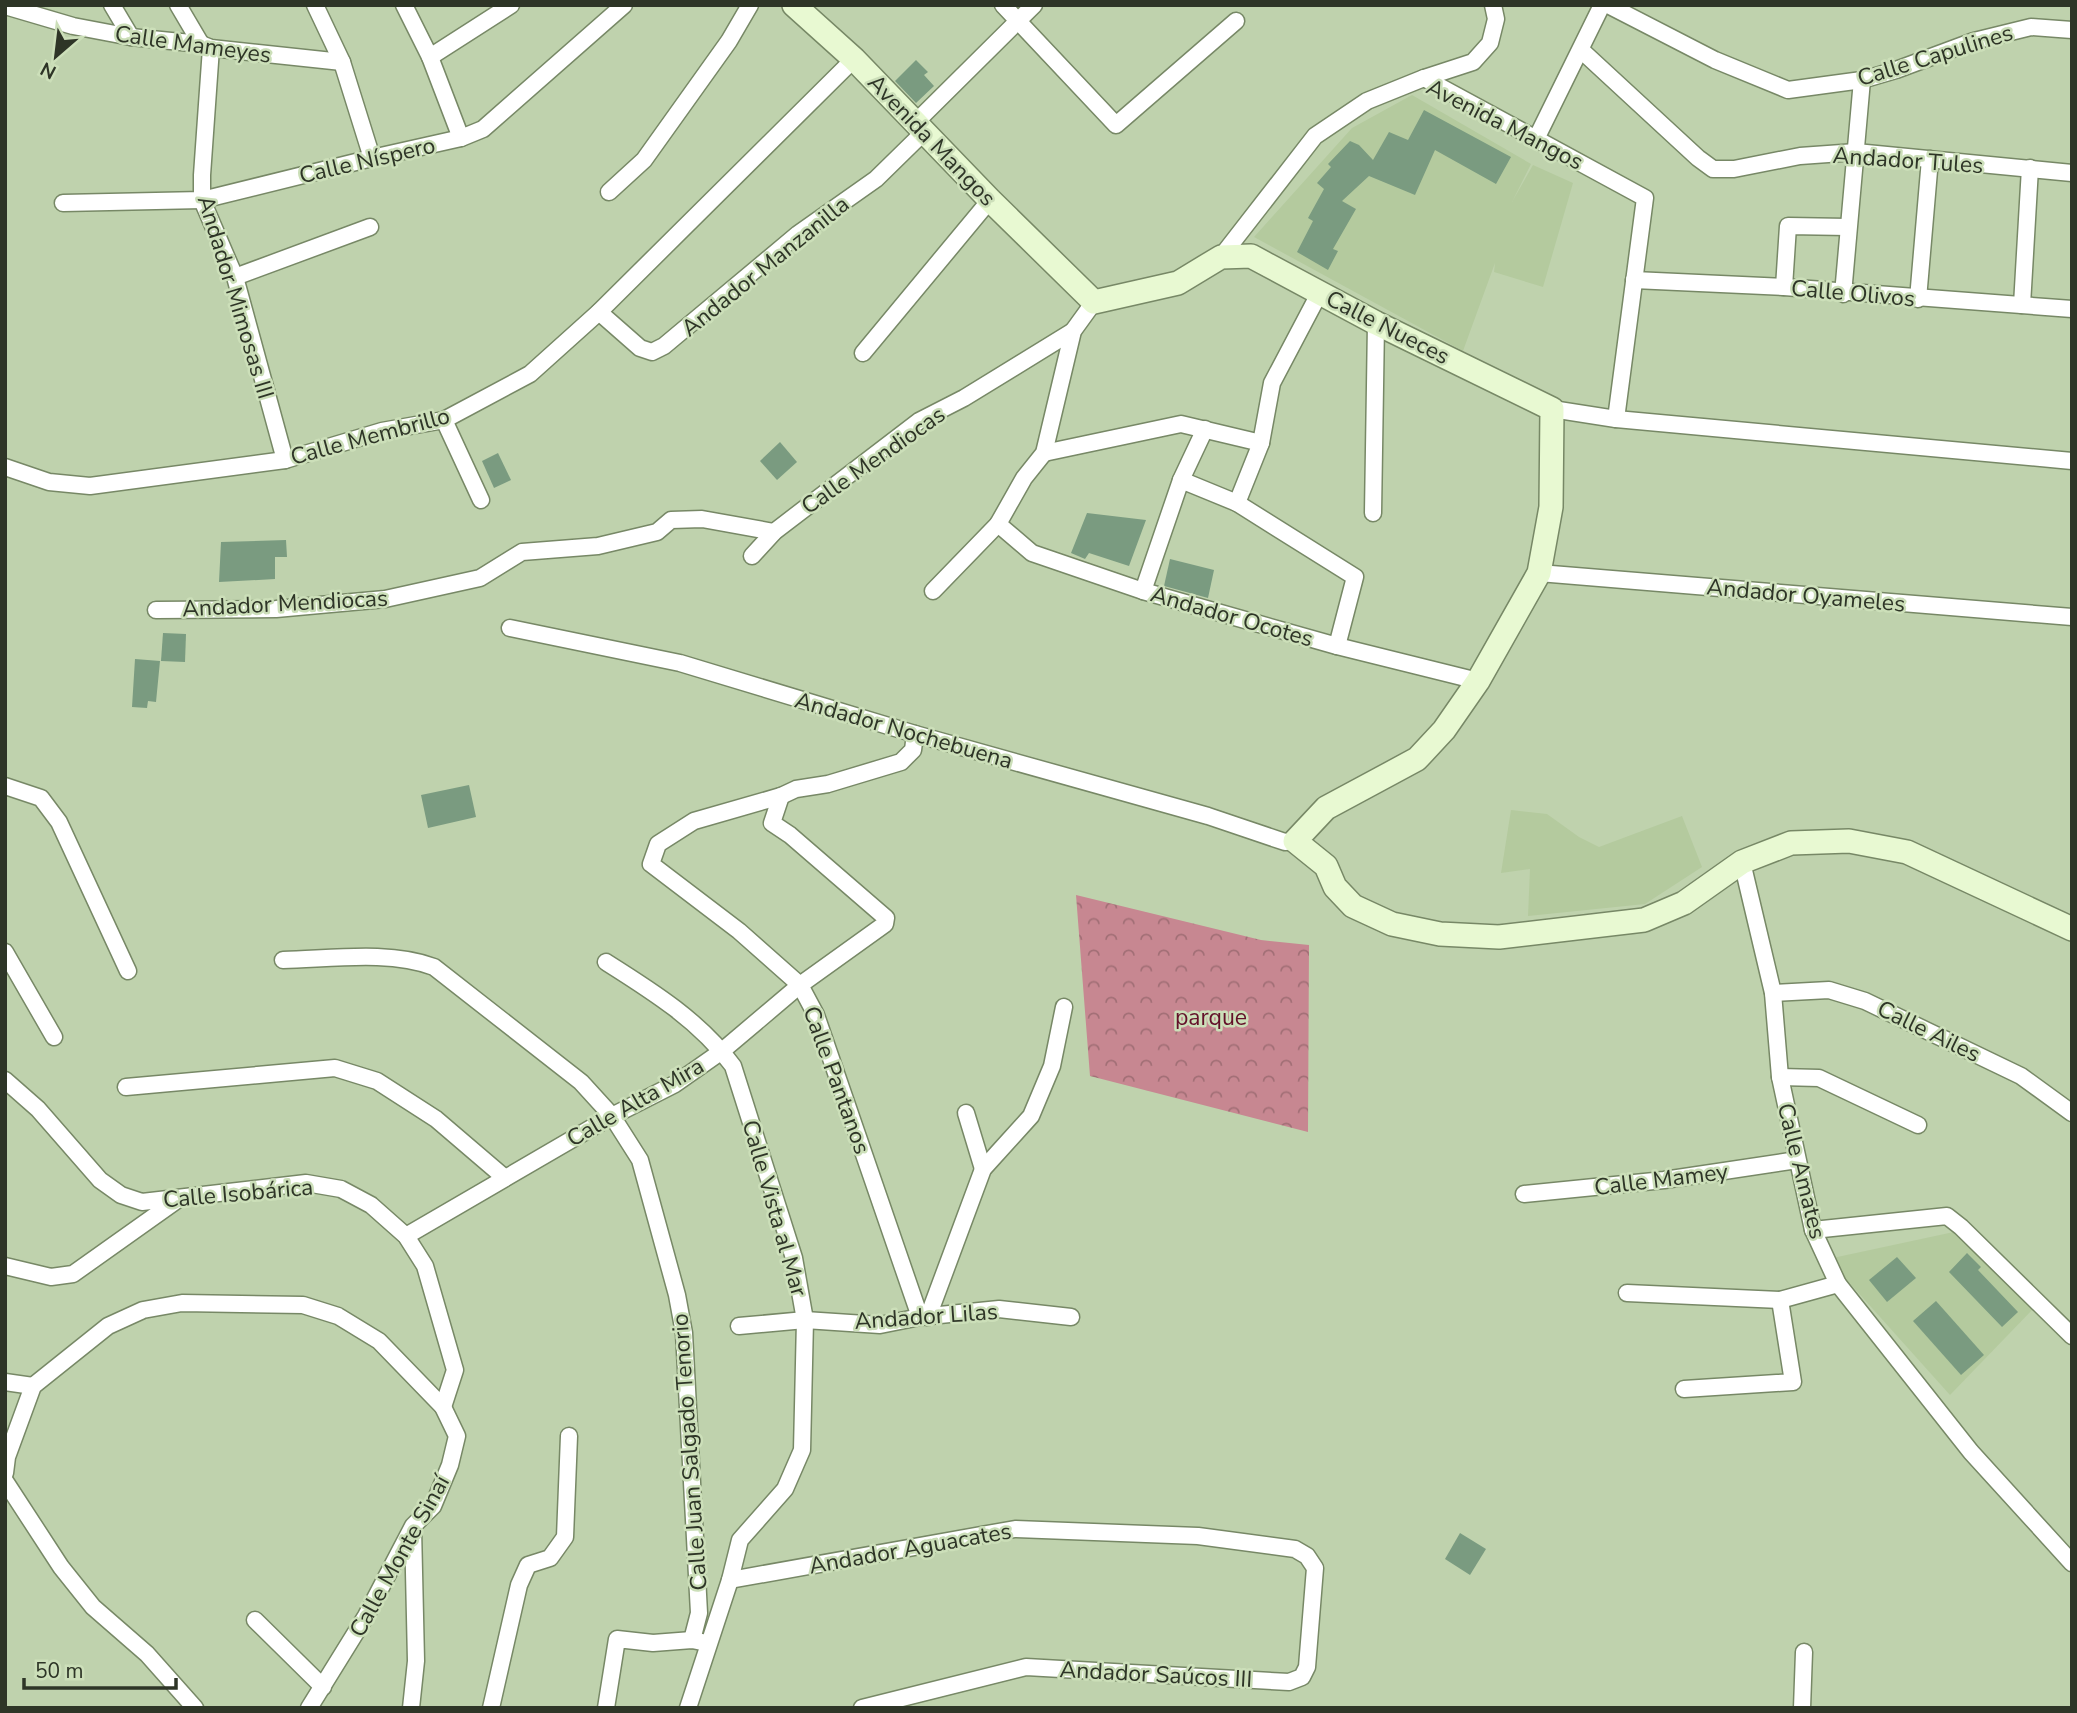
<svg xmlns="http://www.w3.org/2000/svg" width="2077" height="1713" font-family="'Nunito Sans',sans-serif">
	<style>
		.built { fill: #b4ca9e }
		.park { fill: url(#park-crowns) }
		.building { fill: #7a9b80 }
		.lines { fill: none; stroke-linecap: round; stroke-linejoin: round }
		.minor-casing { stroke: #786; stroke-width: 19 }
		.secondary-casing { stroke: #786; stroke-width: 26 }
		.minor { stroke: #fff; stroke-width: 16 }
		.secondary { stroke: #e8f9d2; stroke-width: 23 }
		.labels { text-anchor: middle; stroke-width: 5; stroke-linejoin: round; paint-order: stroke }
		.street-label { font-size: 23px; fill: #2e3527; stroke: #ccdfb9 }
		.park-label { font-size: 23px; fill: #631029; stroke: #ccdfb9 }
	</style>
	<defs>
		<pattern id="park-crowns" width="20" height="18" patternUnits="userSpaceOnUse" patternTransform="scale(1.75)"><rect width="20" height="18" fill="#c78791"/><path d="M2 6a3 3 0 1 1 6 0M12 15a3 3 0 1 1 6 0" fill="none" stroke="#a26f76"/></pattern>
	</defs>
	<rect width="100%" height="100%" fill="#bfd2ad"/>
	<g class="built">
		<path d="M1412,95l119,69 -19,38 21,-37 40,18 -30,104 -49,-15 1,-9 -32,88 -209,-114 98,-109z"/>
		<path d="M1511,810l36,4 32,23 20,10 83,-31 20,51 -57,37 -117,12 2,-47 -29,4z"/>
		<path d="M1963,1230l73,76 -86,89 -122,-136z"/>
	</g>
	<path class="park" d="M1076,895l185,45 48,5 -1,187 -218,-56z"/>
	<g class="building">
		<path d="M916,60l12,12 -4,3 10,11 -18,17 -21,-22z"/>
		<path d="M1424,110l87,47 -15,27 -61,-34 -20,45 -46,-19 -27,25 14,8 -23,40 5,2 -10,19 -31,-18 16,-31 -5,-3 16,-29 -7,-6 14,-16 -3,-3 22,-23 9,4 14,15 16,-28 19,8z"/>
		<path d="M780,442l17,20 -20,18 -17,-19z"/>
		<path d="M498,453l13,27 -17,8 -12,-27z"/>
		<path d="M1087,513l59,7 -17,46 -40,-13 -4,6 -14,-6z"/>
		<path d="M286,540l1,17h-12v22l-56,3 2,-40z"/>
		<path d="M1170,559l44,11 -6,28 -44,-12z"/>
		<path d="M163,633l23,1 -1,28 -24,-1z"/>
		<path d="M135,659l25,2 -4,41 -8,-1 -1,7 -15,-1z"/>
		<path d="M469,785l7,32 -48,11 -7,-33z"/>
		<path d="M1967,1253l14,14 -3,3 40,42 -16,15 -53,-55z"/>
		<path d="M1897,1257l19,21 -29,24 -18,-22z"/>
		<path d="M1936,1301l48,54 -23,20 -48,-54z"/>
		<path d="M1460,1533l26,16 -16,26 -25,-16z"/>
	</g>
	<g class="lines">
		<defs>
			<g id="minor">
				<path d="M112,5l19,32"/>
				<path d="M178,5l23,39"/>
				<path d="M315,5l27,57 30,96"/>
				<path d="M404,5l26,52 31,81"/>
				<path d="M1003,5l113,120 120,-104"/>
				<path d="M1608,5l107,55 73,30 74,-10 34,-10 78,-29 57,-14 41,3"/>
				<path d="M5,6l68,20 58,11 70,7 10,4 131,14"/>
				<path d="M211,48l-9,127v25l33,77 50,183"/>
				<path d="M1581,50l117,108 15,11h21l66,-13 56,-4 216,21"/>
				<path d="M430,57l81,-52"/>
				<path d="M1424,78l221,120 -29,221"/>
				<path d="M916,122l118,-117"/>
				<path d="M1537,137l65,-132"/>
				<path d="M609,192l35,-32 85,-119 21,-36"/>
				<path d="M63,203l139,-3 170,-42 89,-20 22,-9 141,-124"/>
				<path d="M1221,257l94,-121 52,-35 57,-23 49,-16 17,-19 6,-24 -3,-14"/>
				<path d="M235,277l135,-50"/>
				<path d="M1634,280l150,7 288,22"/>
				<path d="M1784,287l4,-61 60,1"/>
				<path d="M1843,294l19,-214"/>
				<path d="M1918,299l12,-140"/>
				<path d="M2022,305l8,-137"/>
				<path d="M599,312l41,36 12,4 12,-6 134,-112 78,-55 49,-48"/>
				<path d="M863,353l127,-153"/>
				<path d="M1552,409l64,10 456,42"/>
				<path d="M444,420l37,80"/>
				<path d="M1044,453l137,-29 80,19"/>
				<path d="M5,467l44,15 41,4 195,-26 97,-29 62,-11 86,-46 69,-62 255,-253"/>
				<path d="M1181,480l56,23 118,74 -18,69"/>
				<path d="M1237,503l24,-60 11,-60 48,-91"/>
				<path d="M1373,513l3,-190"/>
				<path d="M998,524l34,29 111,38 194,55 141,35"/>
				<path d="M752,556l22,-24 145,-111 45,-23 109,-67"/>
				<path d="M1539,573l533,44"/>
				<path d="M933,591l65,-67 26,-46 20,-25 29,-122 21,-29"/>
				<path d="M1143,591l38,-111 24,-51"/>
				<path d="M156,610l120,-1 109,-10 95,-21 42,-26 76,-6 59,-14 14,-12 31,-1 72,13"/>
				<path d="M510,628l170,35 235,71 293,82 77,26 10,-1"/>
				<path d="M915,734l-2,16 -12,12 -73,22 -32,5 -15,7 -87,25 -36,23 -7,20 88,67 61,54 16,30 104,302"/>
				<path d="M5,786l36,12 18,24 69,149"/>
				<path d="M1742,862l31,131 7,84 33,153 25,54 133,168 101,111"/>
				<path d="M5,952l49,85"/>
				<path d="M283,960c47,-1 107,-10 151,7l147,115 31,34 28,44 37,135 7,38 15,280 -7,27"/>
				<path d="M606,962c46,29 94,59 127,104l61,192 11,62 -3,130 -17,39 -45,51 -10,40 -42,128"/>
				<path d="M1773,993l56,-3 36,11 156,75 51,37"/>
				<path d="M1780,1077l39,1 99,47"/>
				<path d="M5,1080l33,29 62,71 21,15 21,7 164,-19 35,6 30,16 35,31 19,30 30,104 -12,37"/>
				<path d="M126,1087l209,-19 42,13 59,38 69,59"/>
				<path d="M966,1113l17,56"/>
				<path d="M1524,1194l140,-14 133,-20"/>
				<path d="M1813,1230l134,-14 14,11 111,109"/>
				<path d="M406,1236l206,-120 63,-32 47,-33 78,-66 85,-61 1,-6 -96,-83 -18,-12 9,-27"/>
				<path d="M5,1266l46,11 22,-3 107,-76"/>
				<path d="M1627,1293l153,7 58,-16"/>
				<path d="M928,1317l55,-148 48,-53 21,-50 12,-59"/>
				<path d="M739,1326l66,-6 75,5 40,-8 79,-8 72,8"/>
				<path d="M5,1382l28,4"/>
				<path d="M1684,1389l109,-7 -13,-82"/>
				<path d="M5,1473l2,-16 26,-71 75,-60 35,-16 39,-7 121,2 35,11 41,25 64,66 14,29 -7,29 -17,41 -20,20 -47,90 -57,92"/>
				<path d="M5,1481l56,86 32,40 54,47 48,54"/>
				<path d="M730,1580l285,-51 183,7 97,13 12,7 8,12 -8,99 -5,10 -13,5 -263,-15 -164,41"/>
				<path d="M255,1620l68,67"/>
				<path d="M411,1708l5,-47 -3,-133"/>
				<path d="M491,1708l28,-123 9,-20 22,-7 15,-21 4,-101"/>
				<path d="M606,1708l11,-69 36,4 39,-3 10,2"/>
				<path d="M1802,1708l2,-56"/>
			</g>
			<path id="secondary" d="M794,5l60,54 136,141 104,102 84,-19 43,-26 30,-1 125,67 176,86 -1,98 -12,66 -61,108 -34,49 -27,29 -91,49 -31,33 31,25 9,21 18,19 39,18 48,10 59,3 145,-17 40,-17 58,-41 49,-19 58,-2 58,11 165,77"/>
		</defs>
		<use href="#minor" class="minor-casing"/>
		<use href="#secondary" class="secondary-casing"/>
		<use href="#minor" class="minor"/>
		<use href="#secondary" class="secondary"/>
	</g>
	<g class="labels">
		<g class="street-label">
			<text transform="translate(193 44) rotate(8)" y="8">Calle Mameyes</text>
			<text transform="translate(1935 55) rotate(-17)" y="8">Calle Capulines</text>
			<text transform="translate(1505 124) rotate(27)" y="8">Avenida Mangos</text>
			<text transform="translate(932 140) rotate(46)" y="8">Avenida Mangos</text>
			<text transform="translate(367 160) rotate(-13)" y="8">Calle Níspero</text>
			<text transform="translate(1908 160) rotate(4)" y="8">Andador Tules</text>
			<text transform="translate(765 266) rotate(-39)" y="8">Andador Manzanilla</text>
			<text transform="translate(1853 293) rotate(5)" y="8">Calle Olivos</text>
			<text transform="translate(236 297) rotate(73)" y="8">Andador Mimosas III</text>
			<text transform="translate(1388 327) rotate(27)" y="8">Calle Nueces</text>
			<text transform="translate(370 436) rotate(-15)" y="8">Calle Membrillo</text>
			<text transform="translate(873 460) rotate(-35)" y="8">Calle Mendiocas</text>
			<text transform="translate(1806 595) rotate(5)" y="8">Andador Oyameles</text>
			<text transform="translate(285 603) rotate(-3)" y="8">Andador Mendiocas</text>
			<text transform="translate(1232 616) rotate(16)" y="8">Andador Ocotes</text>
			<text transform="translate(904 730) rotate(16)" y="8">Andador Nochebuena</text>
			<text transform="translate(1929 1031) rotate(26)" y="8">Calle Ailes</text>
			<text transform="translate(837 1080) rotate(70)" y="8">Calle Pantanos</text>
			<text transform="translate(635 1102) rotate(-30)" y="8">Calle Alta Mira</text>
			<text transform="translate(1802 1171) rotate(76)" y="8">Calle Amates</text>
			<text transform="translate(1661 1179) rotate(-7)" y="8">Calle Mamey</text>
			<text transform="translate(238 1193) rotate(-5)" y="8">Calle Isobárica</text>
			<text transform="translate(775 1208) rotate(74)" y="8">Calle Vista al Mar</text>
			<text transform="translate(926 1316) rotate(-4)" y="8">Andador Lilas</text>
			<text transform="translate(689 1452) rotate(-94)" y="8">Calle Juan Salgado Tenorio</text>
			<text transform="translate(910 1548) rotate(-10)" y="8">Andador Aguacates</text>
			<text transform="translate(399 1556) rotate(-61)" y="8">Calle Monte Sinaí</text>
			<text transform="translate(1156 1674) rotate(3)" y="8">Andador Saúcos III</text>
		</g>
		<g class="park-label">
			<text x="1211" y="1025">parque</text>
		</g>
	</g>
	<rect width="2077" height="1713" fill="none" stroke="#2e3527" stroke-width="14"/>
	<g transform="translate(56 56) rotate(208)" stroke="#ccdfb9" stroke-width="5" paint-order="stroke">
	<path d="M0-5L12 26L0 18L-12 26Z" fill="#2e3527"/>
	<text y="-10" font-size="19" font-weight="bold" text-anchor="middle" fill="#2e3527">N</text>
	</g>
	<path d="M24 1678v10h152v-10" fill="none" stroke="#2e3527" stroke-width="3.5"/>
	<text x="35" y="1678" font-size="21" fill="#2e3527" stroke="#ccdfb9" stroke-width="5" paint-order="stroke">50 m</text>
</svg>
